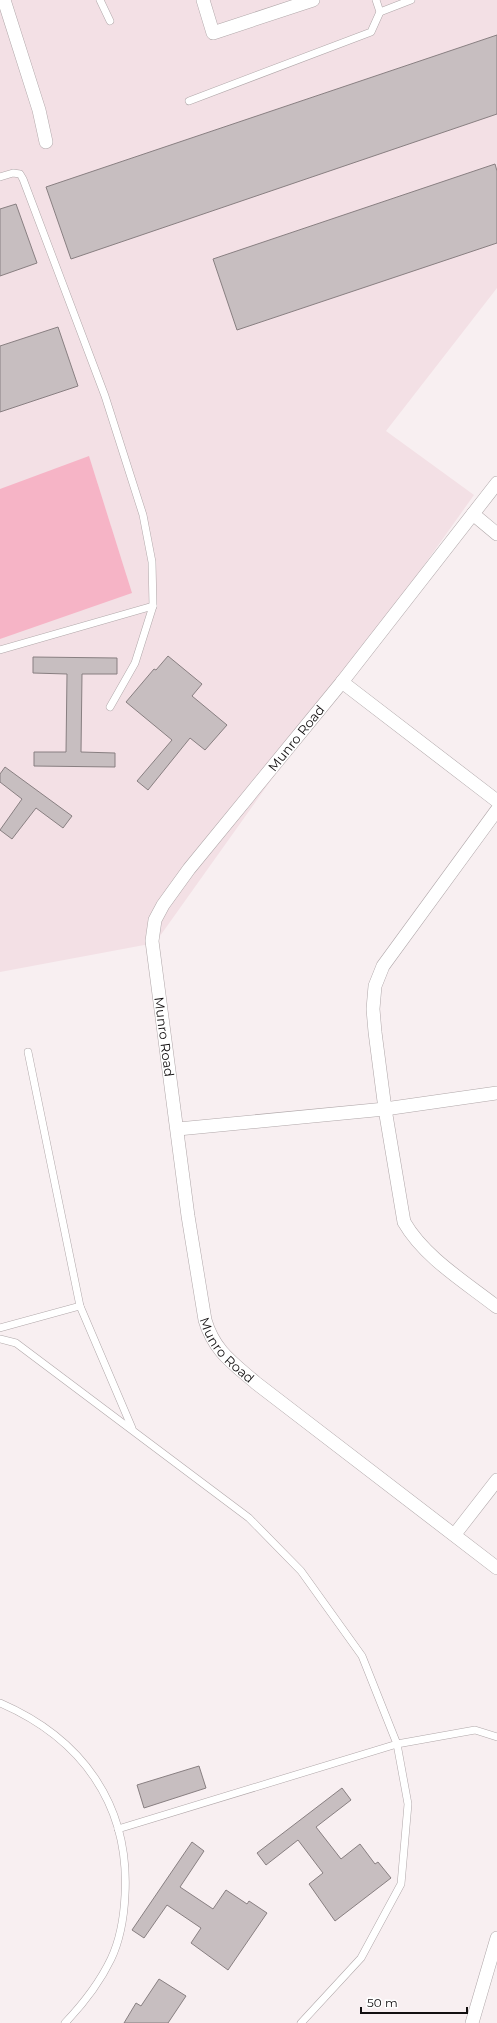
<svg xmlns="http://www.w3.org/2000/svg" width="497" height="2023" font-family="Montserrat,sans-serif">
	<style>
		.built { fill: #f3e0e5 }
		.green { fill: #f6b4c6 }
		.building { fill: #c7bec0; stroke: #887f81 }
		.lines { fill: none; stroke-linecap: round; stroke-linejoin: round }
		.service-casing { stroke: #b0a7a9; stroke-width: 8 }
		.minor-casing { stroke: #b0a7a9; stroke-width: 14 }
		.service { stroke: #fff; stroke-width: 7 }
		.minor { stroke: #fff; stroke-width: 13 }
		.labels { text-anchor: middle; stroke-width: 3; stroke-linejoin: round; paint-order: stroke }
		.street-label { font-size: 13px; fill: #120f10; stroke: #fff }
	</style>
	<rect width="100%" height="100%" fill="#f8eff1"/>
	<path class="built" d="M0,0h497v288l-111,143 88,64 -319,448 -155,29z"/>
	<path class="green" d="M89,456l43,137 -132,46v-150z"/>
	<g class="building">
		<path d="M497,35v79l-426,145 -25,-72z"/>
		<path d="M495,164l2,7v72l-260,87 -24,-71z"/>
		<path d="M16,204l21,59 -37,13v-67z"/>
		<path d="M58,327l20,59 -78,26v-66z"/>
		<path d="M168,656l34,28 -10,12 35,29 -22,25 -15,-12 -42,52 -11,-9 35,-41 -46,-38 28,-33 2,1z"/>
		<path d="M33,657l84,1v16h-35l-1,78 34,1v14l-81,-1v-14h32l1,-78 -34,-1z"/>
		<path d="M5,767l67,49 -9,12 -27,-20 -24,31 -12,-9 22,-31 -22,-17v-8z"/>
		<path d="M199,1766l7,22 -62,20 -7,-23z"/>
		<path d="M342,1788l9,12 -35,27 25,32 19,-15 15,20 3,-2 13,16 -56,43 -26,-37 14,-11 -25,-33 -32,25 -9,-12z"/>
		<path d="M192,1842l12,9 -24,36 33,22 13,-19 21,14 2,-3 18,12 -39,57 -37,-27 10,-15 -34,-23 -23,33 -12,-8z"/>
		<path d="M159,1979l27,17 -18,27h-44l12,-20 5,3z"/>
	</g>
	<g class="lines">
		<defs>
			<g id="service">
				<path d="M100,0l10,21"/>
				<path d="M380,12l31,-12"/>
				<path d="M189,101l182,-69 9,-20 -4,-12"/>
				<path d="M0,177l13,-4 7,1 3,5 82,217 38,119 9,47 1,44 -18,57 -25,44"/>
				<path d="M0,650l153,-44"/>
				<path d="M28,1052l52,254 52,122"/>
				<path d="M0,1328l80,-22"/>
				<path d="M0,1339l16,4 233,175 52,53 61,85 35,88 -279,85"/>
				<path d="M0,1703c81,35 130,101 125,192 -1,21 -5,45 -14,64 -12,25 -27,44 -46,64"/>
				<path d="M301,2023l60,-65 40,-74 7,-80 -11,-60 78,-14 22,7"/>
			</g>
			<g id="minor">
				<path d="M4,0l35,110 7,32"/>
				<path d="M203,0l10,33 100,-33"/>
				<path id="s1" d="M497,483l-155,199 -153,187 -26,36 -8,15 -3,21 36,275 17,104c9,31 28,43 51,63l241,185"/>
				<path d="M473,514l24,20"/>
				<path d="M342,682l155,119"/>
				<path d="M497,810l-114,156 -8,20 -2,23 2,23 10,77 19,113c20,35 61,60 93,85"/>
				<path d="M178,1129l207,-20 112,-16"/>
				<path d="M455,1534l42,-54"/>
				<path d="M472,2023l25,-85"/>
			</g>
		</defs>
		<use href="#service" class="service-casing"/>
		<use href="#minor" class="minor-casing"/>
		<use href="#service" class="service"/>
		<use href="#minor" class="minor"/>
	</g>
	<g class="labels">
		<g class="street-label">
			<text transform="translate(296 738) rotate(-51)" y="5">Munro Road</text>
			<text dy="5" stroke="none"><textPath href="#s1" startOffset="673">Munro Road</textPath></text>
			<text dy="5" stroke="none"><textPath href="#s1" startOffset="997">Munro Road</textPath></text>
		</g>
	</g>
	<path d="M361 2007v6h106v-6" fill="none" stroke="#120f10" stroke-width="2"/>
	<text x="367" y="2007" font-size="12" fill="#120f10" stroke="#ffffff" stroke-width="3" paint-order="stroke">50 m</text>
</svg>
